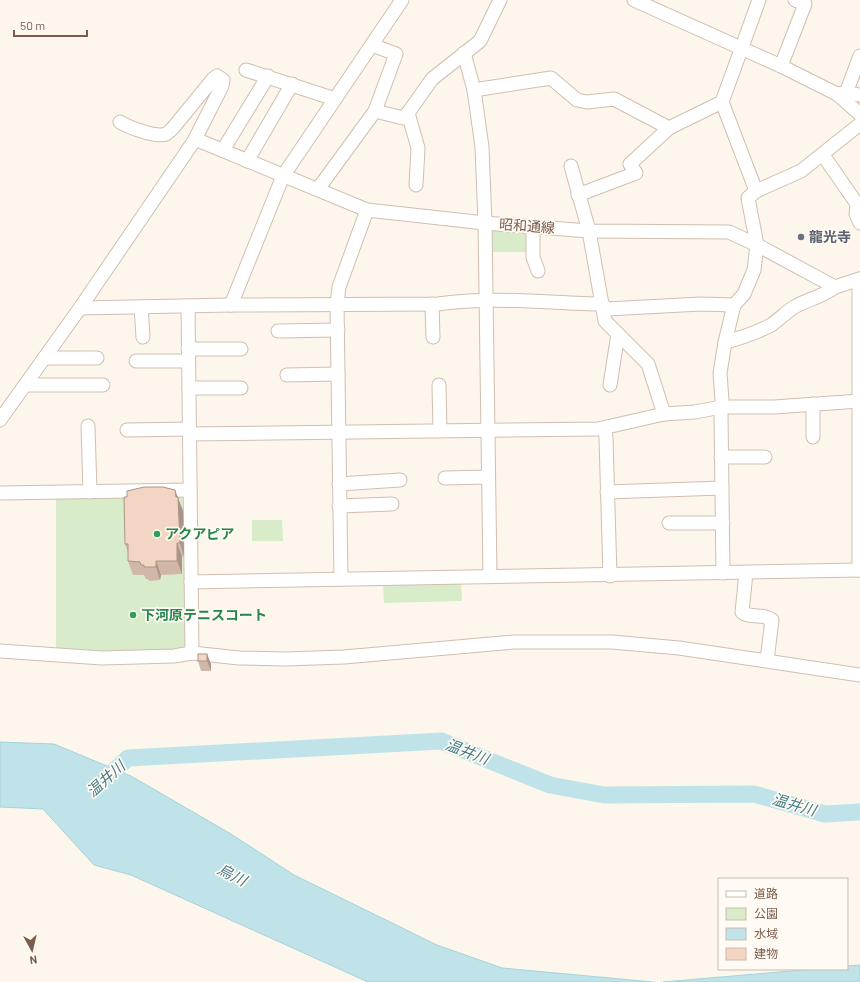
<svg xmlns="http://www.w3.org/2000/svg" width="860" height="982" font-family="Barlow,'Noto Sans JP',sans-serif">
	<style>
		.green { fill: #d8ecc9 }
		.water { fill: #bfe3e8; stroke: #a5d3da }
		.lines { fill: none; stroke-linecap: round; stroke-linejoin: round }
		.river { stroke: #bfe3e8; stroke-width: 17 }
		.minor-casing { stroke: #d1beb0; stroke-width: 15 }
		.minor { stroke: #fff; stroke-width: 13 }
		.wall { fill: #d1b7a8 }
		.shaded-wall { fill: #aa9588 }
		.building { fill: #f3d5c3; stroke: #aa9588 }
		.worship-dot { fill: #6b7280; stroke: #fffaf3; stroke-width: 1.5 }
		.leisure-dot { fill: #2e9e5b; stroke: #fffaf3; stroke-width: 1.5 }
		.labels { text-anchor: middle; stroke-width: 3.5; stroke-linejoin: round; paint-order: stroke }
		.street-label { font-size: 14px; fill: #7a5c4d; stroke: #fffaf3 }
		.worship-label { font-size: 14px; font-weight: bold; fill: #5b616d; stroke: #fffaf3; text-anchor: start }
		.leisure-label { font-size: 14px; font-weight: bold; fill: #27864d; stroke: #fffaf3; text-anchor: start }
		.water-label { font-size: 15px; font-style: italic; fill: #437c86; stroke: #fffaf3 }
	</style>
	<rect width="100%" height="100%" fill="#fdf6ec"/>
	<g class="green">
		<path d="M490,227l39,4 -1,21h-39z"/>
		<path d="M56,497l125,1 5,4 1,145 -13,6 -112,-2 -6,-2z"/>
		<path d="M252,520h30l1,21h-31z"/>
		<path d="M461,580l1,21 -78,2 -1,-21z"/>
	</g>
	<g class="water">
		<path d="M0,742l54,2 77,32 100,58 63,41 143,70 65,23 151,14h-285l-237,-107 -37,-10 -51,-56 -43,-2z"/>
		<path d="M860,965v17h-197l151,-13h33v-3z"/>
	</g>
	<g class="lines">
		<path class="river" d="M99,785l29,-27 313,-17 109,44 54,10 150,-1 71,20 35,-2"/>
		<defs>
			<g id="minor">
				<path d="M634,0l147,66 56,28 9,-1 14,2"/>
				<path d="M464,53l10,37 8,57 3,76 5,353"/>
				<path d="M781,66l24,-62 -10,-4"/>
				<path d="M246,70l89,29"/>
				<path d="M474,90l77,-12 26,22 10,2 27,-3 55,29"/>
				<path d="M846,93l14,-37"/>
				<path d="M837,94l23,20"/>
				<path d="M375,111l28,7 5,-5 24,-34 48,-38 20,-41"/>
				<path d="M408,113l10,35 -2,37"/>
				<path d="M195,139l172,71 118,13 104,8 140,1 28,13 78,42 25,-8"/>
				<path d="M223,150l45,-74"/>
				<path d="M823,155l34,49 -1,10 4,9"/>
				<path d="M247,161l45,-77"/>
				<path d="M571,166l18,65 16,90 43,43 16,50"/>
				<path d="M318,189l57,-78 21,-57 -24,-9"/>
				<path d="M756,191l45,-20 59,-47"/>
				<path d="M578,195l58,-22 -6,-9 39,-36 53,-26"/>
				<path d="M533,227v30l5,14"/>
				<path d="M859,279v291"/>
				<path d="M432,304l1,33"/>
				<path d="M231,305l52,-129 119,-176"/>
				<path d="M188,306l4,347"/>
				<path d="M141,307l2,30"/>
				<path d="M80,308l151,-3 207,-1c53,-8 110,-1 164,0l5,5 94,-5 33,1"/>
				<path d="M278,331l60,-1"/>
				<path d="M725,342c16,-4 31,-9 46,-17 9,-6 16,-14 25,-19 13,-7 28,-10 39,-19"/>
				<path d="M188,349h53"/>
				<path d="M44,358h53"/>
				<path d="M136,361h52"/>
				<path d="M287,375l51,-1"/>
				<path d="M25,385h78"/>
				<path d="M439,385l1,46"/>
				<path d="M610,385l8,-51"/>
				<path d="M189,388h52"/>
				<path d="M813,404v33"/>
				<path d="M0,420l80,-112 114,-167 28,-55 1,-6 -6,-4 -4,3 -40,49c-2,2 -5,5 -7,6 -10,4 -38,-7 -46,-12"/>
				<path d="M88,426l2,66"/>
				<path d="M605,428l1,10 4,138"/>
				<path d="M127,430l62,-1"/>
				<path d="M189,434l409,-5 66,-15 31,-2 26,-5h53l86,-6"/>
				<path d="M721,457h44"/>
				<path d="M445,478l43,-1"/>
				<path d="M339,484l61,-4"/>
				<path d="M607,492l115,-4"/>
				<path d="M0,493l190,-3"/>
				<path d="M339,506l53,-2"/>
				<path d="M669,523h54"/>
				<path d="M723,573l-2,-158 1,-14 -2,-28 5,-31 9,-37 10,-11 10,-24 3,-25 -9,-47 8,-7 -34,-89 37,-102"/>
				<path d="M746,573l-4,39c8,7 22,1 30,8l-5,40"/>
				<path d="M341,579l-4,-274 2,-18 28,-77"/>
				<path d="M191,582l669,-12"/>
				<path d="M0,651l102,7 72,-2 18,-3 47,5 46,1 59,-2 170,-15h98l67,6 181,27"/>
			</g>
		</defs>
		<use href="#minor" class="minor-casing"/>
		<use href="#minor" class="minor"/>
	</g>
	<g class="wall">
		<path d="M175,490l8,21 1,45 -2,1v17l-21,1 -1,5 -11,1 -1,-2h-2l-2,-4h-11l-5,-14v-9l-3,-8 2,-47z"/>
		<path d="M207,654l4,10v7h-10l-3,-10z"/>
	</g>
	<g class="shaded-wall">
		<path d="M175,490l8,21 1,45 -4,-13z"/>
		<path d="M177,543l5,14v17l-5,-13z"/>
		<path d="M156,561l5,14 -1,5 -4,-13z"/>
		<path d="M207,654l4,10v7l-4,-10z"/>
	</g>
	<g class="building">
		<path d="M144,487h19l12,3 1,7h2l2,46h-3v18h-21v6h-12v-2h-3l-1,-3 -12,-1v-17h-3l-1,-47h3v-6z"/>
		<rect x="198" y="654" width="9" height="7"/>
	</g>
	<circle class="worship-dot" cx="801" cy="237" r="4"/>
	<g class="leisure-dot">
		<circle cx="157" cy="534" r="4"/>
		<circle cx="133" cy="615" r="4"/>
	</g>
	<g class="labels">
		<g class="street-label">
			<text transform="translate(527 226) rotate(4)" y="5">昭和通線</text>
		</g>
		<g class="worship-label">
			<text x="809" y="242">龍光寺</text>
		</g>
		<g class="leisure-label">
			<text x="165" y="539">アクアピア</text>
			<text x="141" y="620">下河原テニスコート</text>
		</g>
		<g class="water-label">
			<text transform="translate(467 752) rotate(21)" y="5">温井川</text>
			<text transform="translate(106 779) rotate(-42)" y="5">温井川</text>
			<text transform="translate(794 805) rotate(16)" y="5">温井川</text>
			<text transform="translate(232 875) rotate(27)" y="5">烏川</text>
		</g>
	</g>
	<rect x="718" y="878" width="130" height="92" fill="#fffaf3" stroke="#cabbb1"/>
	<rect x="726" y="891" width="20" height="6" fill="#ffffff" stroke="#cabbb1"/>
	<text x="754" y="898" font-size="12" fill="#7a5c4d">道路</text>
	<rect x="726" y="908" width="20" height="12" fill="#d8ecc9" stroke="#cabbb1"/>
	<text x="754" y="918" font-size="12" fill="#7a5c4d">公園</text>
	<rect x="726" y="928" width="20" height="12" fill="#bfe3e8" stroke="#cabbb1"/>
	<text x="754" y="938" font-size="12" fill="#7a5c4d">水域</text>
	<rect x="726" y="948" width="20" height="12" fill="#f3d5c3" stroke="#cabbb1"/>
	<text x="754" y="958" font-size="12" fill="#7a5c4d">建物</text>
	<g transform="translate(32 950) rotate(172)" stroke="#fffaf3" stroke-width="3" paint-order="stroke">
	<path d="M0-3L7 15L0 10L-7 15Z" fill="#7a5c4d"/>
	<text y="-6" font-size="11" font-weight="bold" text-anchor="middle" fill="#7a5c4d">N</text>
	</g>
	<path d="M14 30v6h73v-6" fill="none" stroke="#7a5c4d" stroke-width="2"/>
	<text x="20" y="30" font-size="12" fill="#7a5c4d" stroke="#fffaf3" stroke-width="3" paint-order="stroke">50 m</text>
</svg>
